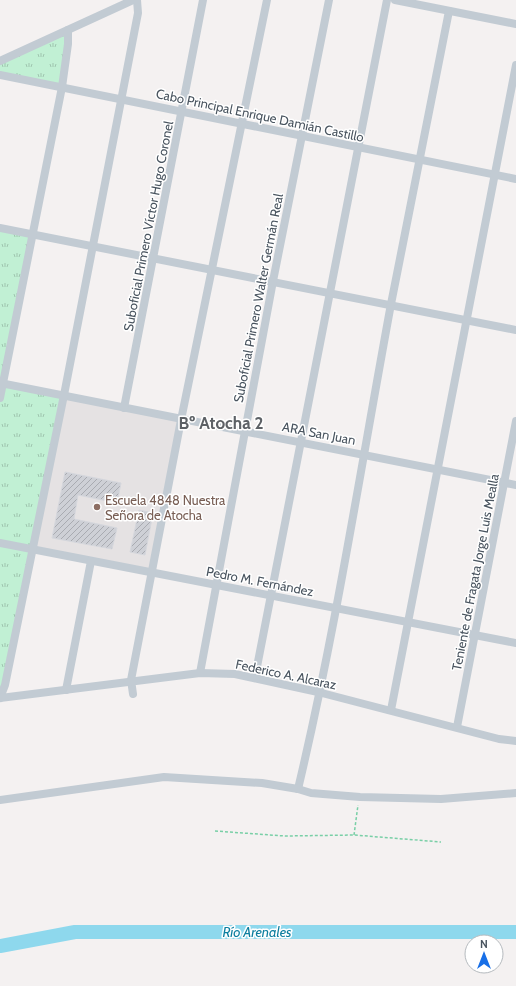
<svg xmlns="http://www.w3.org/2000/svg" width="516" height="986" font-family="Cabin,sans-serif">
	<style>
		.education { fill: #e5e2e3 }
		.grass { fill: url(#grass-tufts) }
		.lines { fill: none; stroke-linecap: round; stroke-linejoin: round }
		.river { stroke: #8ed8ed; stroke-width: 14 }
		.building { fill: url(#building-hatch); stroke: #d5d7dd }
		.path { stroke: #78cfa6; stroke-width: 1.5; stroke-dasharray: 3 2; stroke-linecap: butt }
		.minor { stroke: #c2cbd3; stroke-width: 8 }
		.education-dot { fill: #8d6e63; stroke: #fff; stroke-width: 1.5 }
		.labels { text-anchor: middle; stroke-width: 3; stroke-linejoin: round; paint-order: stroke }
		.street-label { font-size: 13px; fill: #49545f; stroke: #fff }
		.education-label { font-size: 13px; fill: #785e54; stroke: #fff; text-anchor: start }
		.water-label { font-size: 14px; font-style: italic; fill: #0c7e9f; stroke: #fff }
		.district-label { font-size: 17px; font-weight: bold; fill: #5d6166; stroke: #fff }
	</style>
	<defs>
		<pattern id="grass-tufts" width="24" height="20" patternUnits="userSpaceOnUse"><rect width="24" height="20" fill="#c1f0d4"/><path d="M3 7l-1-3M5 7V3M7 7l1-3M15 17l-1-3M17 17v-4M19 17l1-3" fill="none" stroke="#9fc5af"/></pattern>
		<pattern id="building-hatch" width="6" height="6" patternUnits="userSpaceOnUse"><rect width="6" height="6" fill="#ced0d6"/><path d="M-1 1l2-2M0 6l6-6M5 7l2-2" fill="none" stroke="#a9abb1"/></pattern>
	</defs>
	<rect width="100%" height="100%" fill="#f4f1f1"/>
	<path class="education" d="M66,397l113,24 -27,151 -119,-24z"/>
	<g class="grass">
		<path d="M68,30l-6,57 -62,-12v-14z"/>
		<path d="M0,228l31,7 -31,148z"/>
		<path d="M3,384l61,11 -64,303v-300z"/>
	</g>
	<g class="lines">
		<path class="river" d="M0,946l75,-14h441"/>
	</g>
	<g class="building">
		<path d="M65,472l56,11 -4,20 -39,-8 -4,24 43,9 -5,21 -60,-11z"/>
		<path d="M139,510l14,3 -8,42 -15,-3z"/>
	</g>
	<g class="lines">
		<g class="path">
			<path d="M215,831l70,5 69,-1 87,7"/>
			<path d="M354,835l4,-30"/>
		</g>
		<g class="minor">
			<path d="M395,0l121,24"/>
			<path d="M0,61l133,-61"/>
			<path d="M0,75l516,104"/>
			<path d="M0,228l516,102"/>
			<path d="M0,383l516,102"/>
			<path d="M0,398l62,-311 6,-43v-14"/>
			<path d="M124,408l79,-408"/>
			<path d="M0,543l516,100"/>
			<path d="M200,673l73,-392 56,-281"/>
			<path d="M255,677l132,-677"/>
			<path d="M66,690l25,-129"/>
			<path d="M133,694l-2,-14 50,-260 86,-420"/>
			<path d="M0,698l5,-13 59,-290 74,-382 -1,-13"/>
			<path d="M0,698l200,-25 35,1 83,18 181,47 17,2"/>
			<path d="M391,710l125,-645"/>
			<path d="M457,727l59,-306"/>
			<path d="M298,789c38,-160 63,-323 93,-485 19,-98 39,-195 58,-293"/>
			<path d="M0,800l164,-23 98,6 36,6 13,4 49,4 81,2 75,-6"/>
		</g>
	</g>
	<circle class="education-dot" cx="97" cy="507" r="4"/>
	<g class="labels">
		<g class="street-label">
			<text transform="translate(260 115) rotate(12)" y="5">Cabo Principal Enrique Damián Castillo</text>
			<text transform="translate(148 226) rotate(-79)" y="5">Suboficial Primero Víctor Hugo Coronel</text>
			<text transform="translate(258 298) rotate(-79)" y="5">Suboficial Primero Walter Germán Real</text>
			<text transform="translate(319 433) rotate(11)" y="5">ARA San Juan</text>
			<text transform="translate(475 572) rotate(-79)" y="5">Teniente de Fragata Jorge Luis Mealla</text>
			<text transform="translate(260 581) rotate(11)" y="5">Pedro M. Fernández</text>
			<text transform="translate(286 674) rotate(12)" y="5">Federico A. Alcaraz</text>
		</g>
		<g class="education-label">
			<text x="105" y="505">Escuela 4848 Nuestra<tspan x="105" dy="15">Señora de Atocha</tspan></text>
		</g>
		<g class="water-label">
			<text x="257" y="937">Río Arenales</text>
		</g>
		<g class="district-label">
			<text x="221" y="429">Bº Atocha 2</text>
		</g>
	</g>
	<g transform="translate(484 954)"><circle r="19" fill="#ffffff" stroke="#b6bbbf"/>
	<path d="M0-3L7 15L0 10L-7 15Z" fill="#186fe7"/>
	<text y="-6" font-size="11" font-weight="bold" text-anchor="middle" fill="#49545f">N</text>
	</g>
</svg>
